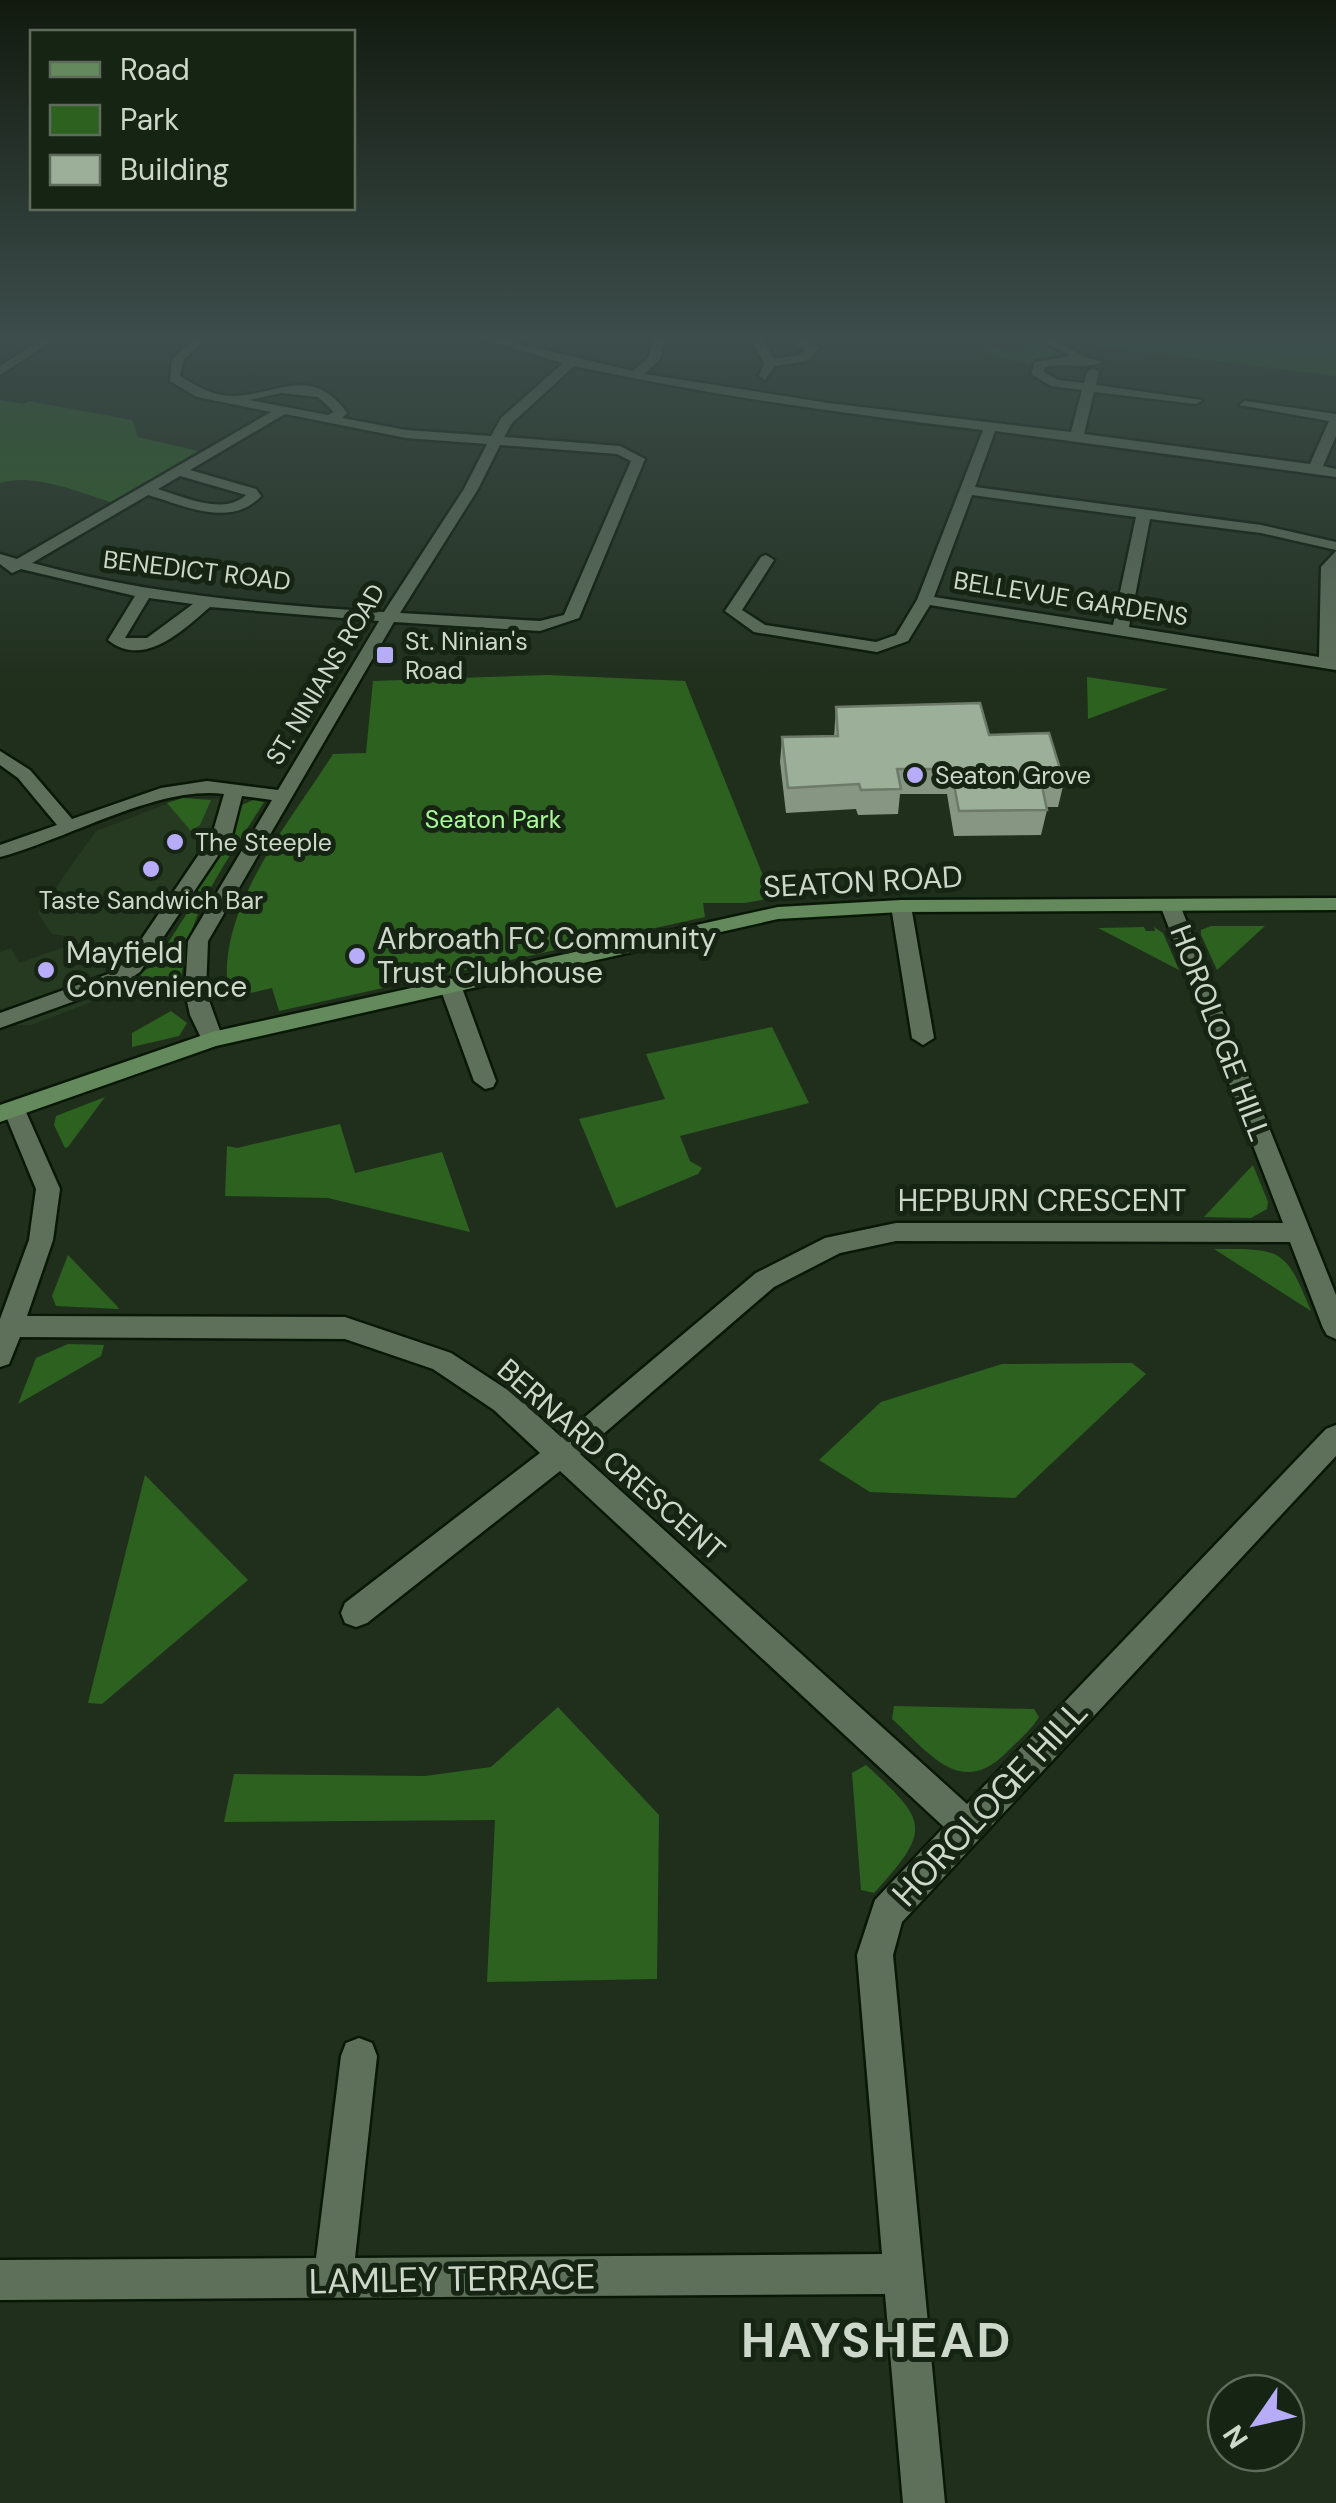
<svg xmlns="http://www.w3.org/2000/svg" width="1336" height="2503" font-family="'DM Sans',sans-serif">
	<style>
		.built { fill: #263a21 }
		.green { fill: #2d6120 }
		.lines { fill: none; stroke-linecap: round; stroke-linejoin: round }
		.street-casing { stroke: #091706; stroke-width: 5 }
		.secondary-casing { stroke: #091706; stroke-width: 5 }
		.street { fill: #5e705a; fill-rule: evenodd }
		.secondary { fill: #64895c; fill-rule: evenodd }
		.wall { fill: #869683 }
		.building { fill: #9caf98; stroke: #6d7a6a; stroke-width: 2.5 }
		.poi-dot { fill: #b6acf8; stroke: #162513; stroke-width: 4 }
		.labels { text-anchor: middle; stroke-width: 10; stroke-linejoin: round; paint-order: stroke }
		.far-street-label { font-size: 25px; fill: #cdd7ca; stroke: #162513 }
		.far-poi-label { font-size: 25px; fill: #cdd7ca; stroke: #162513; text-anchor: start }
		.far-park-label { font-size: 25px; fill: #aaf998; stroke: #162513 }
		.street-label { font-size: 30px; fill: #cdd7ca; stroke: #162513 }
		.poi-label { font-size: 30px; fill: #cdd7ca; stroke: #162513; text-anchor: start }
		.near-street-label { font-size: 35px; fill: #cdd7ca; stroke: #162513 }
		.near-district-label { font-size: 48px; font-weight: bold; letter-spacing: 2.5px; fill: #cdd7ca; stroke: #162513 }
	</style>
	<rect width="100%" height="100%" fill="#202f1c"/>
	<path class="built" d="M183,798l63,2 -12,9 -5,25 -76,121 -30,35 -92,35h-22l-9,-17v-56l11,-4 8,15 51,-18 5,-8 -23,-3 -14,-21 58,-82z"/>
	<g class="green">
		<path d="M1069,338h267v38l-232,-29z"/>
		<path d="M1034,340l30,14 -24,4 -10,7 -46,-12 3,-7 36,6z"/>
		<path d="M0,400l24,4 5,-3 103,19 6,17 60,14 -84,52c-33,-10 -80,-31 -114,-20z"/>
		<path d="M547,675l138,6 87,217 -27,5h-42l2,14 -426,94 -7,-23 -43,10c-16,-87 60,-174 104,-244l33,-1 7,-72z"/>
		<path d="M1087,677l81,12 -80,30z"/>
		<path d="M183,798l28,2 -11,25 -9,6 -24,-28z"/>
		<path d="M253,800l11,2c-38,62 -85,119 -83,195l-8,3 -34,-26 15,-9 35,-55v-10l38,-59 10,-34z"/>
		<path d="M1211,926h54l-48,44 -16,-35v-5z"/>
		<path d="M1144,927l2,4h9l-1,-4 9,6 16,37 -81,-42z"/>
		<path d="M171,1011l16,12 -8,13 -47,11v-14z"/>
		<path d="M772,1027l37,76 -129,33 10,25 12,7 -4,6 -82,34 -37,-89 86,-20 -19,-45z"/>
		<path d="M105,1097l-37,50 -3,1 -11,-23 2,-9z"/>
		<path d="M340,1124l15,49 87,-21 28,80 -142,-34 -103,-2 2,-50 10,2z"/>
		<path d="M1253,1165l15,37 -1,7 -16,9 -47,-1z"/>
		<path d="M1214,1249c67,0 71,-2 97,62z"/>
		<path d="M68,1255l49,51 2,3 -63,-3 -4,-10z"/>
		<path d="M68,1344l36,1 -3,11 -83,48 18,-46z"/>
		<path d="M1132,1363l14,11 -131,124 -145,-6 -51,-32 62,-58 121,-38z"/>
		<path d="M145,1475l103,105 -146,124 -14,-1z"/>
		<path d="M894,1706l140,3 5,8c-8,13 -21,24 -32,35 -47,47 -77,1 -115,-33z"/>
		<path d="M558,1707l101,108 -2,164 -170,3 8,-162 -271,2 10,-48 191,2 66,-9z"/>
		<path d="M866,1765c62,57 66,64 8,128l-13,-3 -9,-117z"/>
	</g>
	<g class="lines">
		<defs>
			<g id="street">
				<path d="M43,338h14l-57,37v-9z"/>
				<path d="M194,338h14l-24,21 -4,17c16,10 33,20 52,20 43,0 80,-33 115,17l-5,5 64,12 85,6 10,-18 62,-55 -86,-25h19l137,33 15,-13 6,-20h12l-6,21 -15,15 183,29 243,29 11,-42 -31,-4 -20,-12 4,-12 35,-6 -33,-18c30,0 27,10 49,19 5,3 11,2 16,5 -15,8 -39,0 -57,5l-1,5 14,8 26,3 3,-11 6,-4 6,4 -3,13 106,15 -6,4 -102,-12 -10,42 226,30 19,-43 -90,-16 6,-4 91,13v22l-13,30 13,3v8l-341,-46 -20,56 286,38 75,17v8l-75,-17 -111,-14 -21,108 190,30 2,-90 15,-16v119l-406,-65 -22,36 -31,11 -123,-20 -29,-21 36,-54 5,-2 8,5 -32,50 23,15 111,17 20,-7 21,-35 66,-170c-138,-16 -275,-35 -409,-64l-62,57 -8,14 116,9 25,13 -66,159 -39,13 -146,-9 -186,319 -2,51 17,47 -3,5h-16l-14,-29 -5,-23 3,-51 84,-141 -30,-4 -10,39 -92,137 -18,12 -122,44v-15l108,-39 18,-12 86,-127 12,-41c-66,-9 -158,46 -224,63v-12l57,-20 -39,-47 -18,-13v-14l30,19 42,49 89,-31 46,-7 71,9 101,-169 -169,-14c-27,23 -66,62 -102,33l27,-44 -114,-27 -9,4 -12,-9v-10l17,5 254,-147 -74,-15 -27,-16 2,-22zM281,393l37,4 16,15 -6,3 -79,-15zM285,414l121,24 81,6 -23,45 -80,123c-119,-7 -237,-18 -352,-49l116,-68c35,10 83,34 113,1l-5,-7 -66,-19zM500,445l117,9 14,7 -67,154 -24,6 -140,-8 78,-124zM180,476l66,19c-23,21 -62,2 -88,-6zM972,495l164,22 -23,108 -179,-28zM149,598l44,6 -46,34h-22z"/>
				<path d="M750,338h12l12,21 25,-4 7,-6 -27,-11h27l13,11 -12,12 -32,5 -10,14 -6,-4 5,-13z"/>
				<path d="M1170,899l10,6 156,390v44l-9,-4 -4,-7 -33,-86 -394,-1 -56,12 -66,34 -194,167 387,350 359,-375 10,-4v31l-434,466 -9,33 52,548h-42l-18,-209 -885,6v-40l316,-2 25,-202 5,-13 13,-5 13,5 5,13 -22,202 527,-4 -25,-299 18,-55 69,-73 -384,-356 -193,152 -11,4 -11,-4 -4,-10 4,-10 195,-150 -46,-43 -61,-41 -88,-30 -325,-2 -11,27 -9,3v-48l29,-79 7,-51 -33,-80 3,-6h16l38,86 -7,51 -26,76 318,1 106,36 63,41 47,43 195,-164 69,-35 71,-15h387l-123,-318z"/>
				<path d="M901,900l10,6 23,132 -11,7 -11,-7 -21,-132z"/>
				<path d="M450,978l11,7 35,96 -3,6 -8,2 -11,-8 -35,-96z"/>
			</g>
			<path id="secondary" d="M1336,898v12l-435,2 -123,7 -562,127 -216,76v-17l212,-73 566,-125 123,-7z"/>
		</defs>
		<use href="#street" class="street-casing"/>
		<use href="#secondary" class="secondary-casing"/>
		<use href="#street" class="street"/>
		<use href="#secondary" class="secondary"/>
	</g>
	<path class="wall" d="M836,707l153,28 75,47 -6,25h-12l1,3 -6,25 -87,1 -7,-42h-47l-2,20 -40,1 -2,-6 -70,4 -6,-51 2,-25h52z"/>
	<path class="building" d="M980,703l9,32 60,-2 15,49 -23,-1 6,29 -88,1 -8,-42h-54l4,20 -40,1 -2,-6 -71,4 -6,-51 56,-1 -2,-29z"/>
	<linearGradient id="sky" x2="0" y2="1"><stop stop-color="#121a0f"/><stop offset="0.49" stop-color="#3c4d4b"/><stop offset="1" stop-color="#3c4d4b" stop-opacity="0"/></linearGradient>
	<rect width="1336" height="688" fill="url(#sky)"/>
	<g class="poi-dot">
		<rect x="375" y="645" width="20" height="20" rx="5"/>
		<circle cx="915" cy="775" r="10"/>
		<circle cx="175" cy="842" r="10"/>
		<circle cx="151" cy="869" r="10"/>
		<circle cx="357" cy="956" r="10"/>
		<circle cx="46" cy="970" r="10"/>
	</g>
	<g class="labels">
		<g class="far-street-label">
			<text transform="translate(197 570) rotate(7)" y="9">BENEDICT ROAD</text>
			<text transform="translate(1071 598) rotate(9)" y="9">BELLEVUE GARDENS</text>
			<text transform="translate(325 674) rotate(-59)" y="9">ST. NINIANS ROAD</text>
		</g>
		<g class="far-poi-label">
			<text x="405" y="650">St. Ninian's<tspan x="405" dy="29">Road</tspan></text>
			<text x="935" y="784">Seaton Grove</text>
			<text x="195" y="851">The Steeple</text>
			<text x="151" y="909" text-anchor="middle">Taste Sandwich Bar</text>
		</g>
		<g class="far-park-label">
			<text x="493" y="828">Seaton Park</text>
		</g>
		<g class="street-label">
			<text transform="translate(863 882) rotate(-3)" y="10">SEATON ROAD</text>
			<text transform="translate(1220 1033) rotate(69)" y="10">HOROLOGE HILL</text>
			<text x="1042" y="1211">HEPBURN CRESCENT</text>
			<text transform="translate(611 1460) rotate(41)" y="10">BERNARD CRESCENT</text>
		</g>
		<g class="poi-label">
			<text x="377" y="949">Arbroath FC Community<tspan x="377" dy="34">Trust Clubhouse</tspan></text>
			<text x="66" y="963">Mayfield<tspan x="66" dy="34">Convenience</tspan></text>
		</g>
		<g class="near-street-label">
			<text transform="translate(990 1803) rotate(-47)" y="12">HOROLOGE HILL</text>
			<text transform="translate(452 2279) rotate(-1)" y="12">LAMLEY TERRACE</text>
		</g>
		<g class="near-district-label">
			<text x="877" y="2357">HAYSHEAD</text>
		</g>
	</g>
	<rect x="30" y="30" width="325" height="180" fill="#162513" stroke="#5f6c5c" stroke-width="2.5"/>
	<rect x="50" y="62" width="50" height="15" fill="#64895c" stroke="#5f6c5c" stroke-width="2.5"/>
	<text x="120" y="80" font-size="30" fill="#cdd7ca">Road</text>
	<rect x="50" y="105" width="50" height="30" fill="#2d6120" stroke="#5f6c5c" stroke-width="2.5"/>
	<text x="120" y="130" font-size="30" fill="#cdd7ca">Park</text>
	<rect x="50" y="155" width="50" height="30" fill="#9caf98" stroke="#5f6c5c" stroke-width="2.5"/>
	<text x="120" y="180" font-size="30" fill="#cdd7ca">Building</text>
	<g transform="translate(1256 2423) rotate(236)"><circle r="48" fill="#162513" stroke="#5f6c5c" stroke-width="2.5"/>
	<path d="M0-8L18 38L0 25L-18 38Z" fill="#b6acf8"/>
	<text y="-15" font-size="28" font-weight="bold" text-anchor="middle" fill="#cdd7ca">N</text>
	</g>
</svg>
